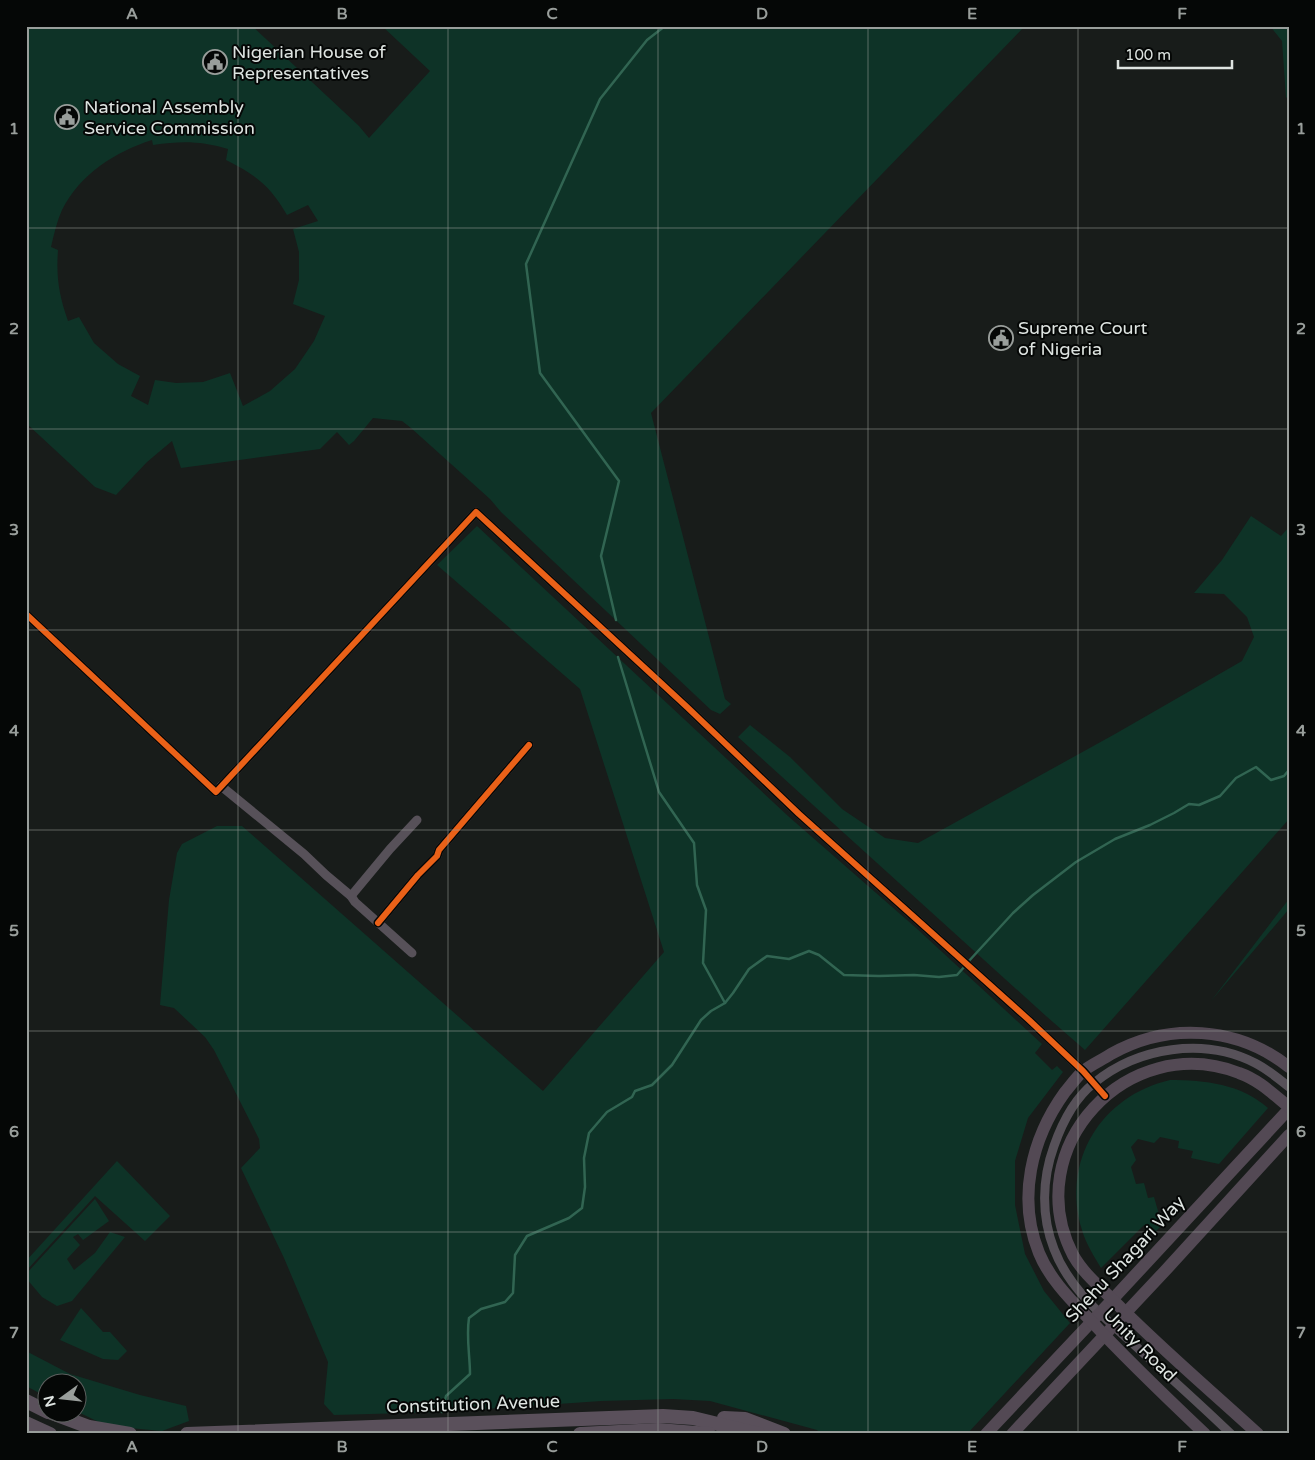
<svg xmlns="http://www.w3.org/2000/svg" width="1315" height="1460" font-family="'Varela Round',sans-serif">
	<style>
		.green { fill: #0e3327; fill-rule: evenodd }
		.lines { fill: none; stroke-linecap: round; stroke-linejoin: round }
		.stream { stroke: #316552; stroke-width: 2.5 }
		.street { stroke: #575159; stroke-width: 9 }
		.secondary { stroke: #534954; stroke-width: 12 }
		.primary { stroke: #5a505b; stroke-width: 14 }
		.cycleway-casing { stroke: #050706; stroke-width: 9 }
		.cycleway { stroke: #ea6118; stroke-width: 6 }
		.grid { fill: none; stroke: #999e9b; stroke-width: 1; stroke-opacity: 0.55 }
		.labels { text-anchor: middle; stroke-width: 4; stroke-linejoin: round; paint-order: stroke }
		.poi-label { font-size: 18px; fill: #dee4e1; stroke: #050706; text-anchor: start }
		.street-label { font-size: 18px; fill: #dee4e1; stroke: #050706 }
		.neatline { fill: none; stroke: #999e9b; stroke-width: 2 }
		.grid-label { font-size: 16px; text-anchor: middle; font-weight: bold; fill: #999e9b }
	</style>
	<rect width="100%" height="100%" fill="#181c1a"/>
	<g class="green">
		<path d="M26,26h226l107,100 10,12 61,-67 -48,-45h643l-374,387 74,286 6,5 -11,10 -9,-4 -210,-198 -11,-13 -79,-71 -9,-7 -29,-3 -19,23 -5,4 -12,-13 -17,17 -139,19 -9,-27 -25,21 -31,33 -21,-8 -69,-64zM152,140l1,5c30,-4 46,-4 75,4l-2,11c30,15 44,26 61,55l21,-10 10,16 -25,8 6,23v28l-6,24 32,12 -11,25 -19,28 -25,22 -27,15 -13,-33 -27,9 -27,1 -21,-3 -7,25 -17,-9 9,-20 -22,-12 -24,-21 -15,-26 -11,4c-9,-26 -12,-43 -10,-71l-7,-3c3,-13 6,-26 11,-37 18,-36 53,-58 90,-70z"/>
		<path d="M1270,26h19v69l-3,3 -4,-57z"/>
		<path d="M1251,516l30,20 8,-9v292l-204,231 -39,-34 -308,-279 12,-12 40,32 52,52 43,29 33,5 197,-109 127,-73 12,-24 -7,-20 -23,-23 -30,-1 28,-33z"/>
		<path d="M477,526l311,290 127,111 127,117 -7,9 17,17 5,-4 6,6 -35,46 -13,43v44l10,49 19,37 26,32 -103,111h-146l-4,-4 -107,-29 -37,-2 -72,2 -159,11 -108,3 -10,-11 4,-42 -44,-104 -43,-90 19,-20 -1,-9 -45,-89 -9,-13 -31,-29 -14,-3 9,-105 8,-47 5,-9 35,-18h25l301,265 121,-139 -84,-263 -143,-124z"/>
		<path d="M1289,899v10l-78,92z"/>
		<path d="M1170,1080c35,0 71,4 98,28l-49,56 -28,-6 2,-7 -15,-3 1,-7 -19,-4 -6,6 -16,-4 -7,8 5,13 -5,7 5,17 8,-1 4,15 6,-1 8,28 -9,9 -9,-9 -43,43c-7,-12 -15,-24 -19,-38 -21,-69 19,-134 88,-150z"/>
		<path d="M117,1161l53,55 -25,25 -50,-45 -69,75v-10z"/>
		<path d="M95,1199l14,22 -26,19 -5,-6 -5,3 7,8 -13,14 7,11 21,-17 15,-21 15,5 -53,64 -15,5 -15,-9 -16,-19v-4z"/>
		<path d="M81,1308l22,24h7l17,19 -9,9 -15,-1 -43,-19z"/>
		<path d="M26,1351l44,23 70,21 46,11 3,15 -27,10 -55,-5 -29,-14v-30h-30l-1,15 -21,-11z"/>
	</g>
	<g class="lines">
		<g class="stream">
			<path d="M616,620l-15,-64 18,-75 -79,-108 -14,-109 74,-165 47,-59 18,-14"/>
			<path d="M618,657l41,135 35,51 3,42 9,25 -3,53 22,40"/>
			<path d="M968,962l45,-49 20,-18 43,-33 39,-23 35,-14 24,-12 15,-9 10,1 21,-9 16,-18 20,-11 15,13 13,-4 5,-6"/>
			<path d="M442,1412l4,-16 24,-22c0,-18 -4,-37 -1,-56l12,-9 24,-7 8,-9 2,-38 12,-19 42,-18 13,-10 3,-21 -1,-29 5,-25 18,-21 25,-15 3,-6 17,-6 20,-20 29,-45 10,-9 14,-8 8,-10 16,-24 18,-13 22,3 20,-8 10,4 25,20 35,1 35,-1 25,2 18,-2 8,-9"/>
		</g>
		<g class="street">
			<path d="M26,614l190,178 260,-280 211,195 112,107 230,206 54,51 22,25"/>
			<path d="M221,786l83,68 22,21 25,21 4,6 57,51"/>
			<path d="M351,896l39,-47 27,-29"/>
			<path d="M378,923l40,-48 19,-19 2,-6 90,-105"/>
			<path d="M1231,1434c-29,-28 -59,-55 -89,-82 -32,-30 -72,-60 -88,-103 -13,-33 -12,-70 0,-103 8,-23 21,-48 40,-63 44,-36 110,-46 161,-20 12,6 23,15 34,24"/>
		</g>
		<g class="secondary">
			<path d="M986,1434l126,-134 177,-191"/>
			<path d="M1012,1434l152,-162 125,-137"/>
			<path d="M1205,1434c-39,-37 -77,-73 -113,-112 -20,-21 -42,-42 -53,-69 -22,-54 -8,-114 26,-161 5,-6 11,-14 17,-20 8,-7 20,-12 29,-18 57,-32 126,-28 178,13"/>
			<path d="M1258,1434c-49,-45 -99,-87 -145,-134 -14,-14 -30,-27 -40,-45 -55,-107 55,-225 166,-182 20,7 34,21 50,34"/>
		</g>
		<g class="primary">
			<path d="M26,1401l22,11"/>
			<path d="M49,1412l40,15 41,7"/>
			<path d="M724,1418l21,1 39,15"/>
			<path d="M26,1423l24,11"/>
			<path d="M187,1434l476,-18 30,2 66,16"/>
			<path d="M580,1434l78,-4 51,4"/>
		</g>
		<defs>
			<g id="cycleway">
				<path d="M26,614l190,178 260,-280 211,195 112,107 230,206 54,51 22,25"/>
				<path d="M378,923l40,-48 19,-19 2,-6 90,-105"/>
			</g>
		</defs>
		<use href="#cycleway" class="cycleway-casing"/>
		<use href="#cycleway" class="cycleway"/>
	</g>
	<path class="grid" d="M238,26v1408M448,26v1408M658,26v1408M868,26v1408M1078,26v1408M26,228h1263M26,429h1263M26,630h1263M26,830h1263M26,1031h1263M26,1232h1263"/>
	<defs>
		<symbol id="civic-ring" viewBox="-11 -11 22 22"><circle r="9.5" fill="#050706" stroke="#999e9b" stroke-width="1.5"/><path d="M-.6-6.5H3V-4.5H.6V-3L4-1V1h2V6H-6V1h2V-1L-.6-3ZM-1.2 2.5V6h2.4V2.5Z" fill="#999e9b"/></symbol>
	</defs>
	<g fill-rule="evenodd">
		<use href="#civic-ring" x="201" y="48" width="28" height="28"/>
		<use href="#civic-ring" x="53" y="103" width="28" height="28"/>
		<use href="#civic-ring" x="987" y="324" width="28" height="28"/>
	</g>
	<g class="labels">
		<g class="poi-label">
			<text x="232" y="58">Nigerian House of<tspan x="232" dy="21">Representatives</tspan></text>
			<text x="84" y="113">National Assembly<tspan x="84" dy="21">Service Commission</tspan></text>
			<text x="1018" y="334">Supreme Court<tspan x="1018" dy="21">of Nigeria</tspan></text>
		</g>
		<g class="street-label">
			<text transform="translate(1125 1259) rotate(-47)" y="6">Shehu Shagari Way</text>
			<text transform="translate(1140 1345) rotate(45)" y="6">Unity Road</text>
			<text transform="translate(473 1404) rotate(-2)" y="6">Constitution Avenue</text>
		</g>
	</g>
	<rect width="1315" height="1460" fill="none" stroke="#050706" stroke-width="55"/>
	<g transform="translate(62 1398) rotate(255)"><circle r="24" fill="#050706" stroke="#5c5f5e"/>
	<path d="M0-4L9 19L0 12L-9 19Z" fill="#999e9b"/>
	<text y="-8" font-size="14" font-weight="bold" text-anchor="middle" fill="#dee4e1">N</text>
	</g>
	<path d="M1118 60v8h114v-8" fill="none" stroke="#dee4e1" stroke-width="2.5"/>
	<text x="1125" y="60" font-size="15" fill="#dee4e1" stroke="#050706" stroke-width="4" paint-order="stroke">100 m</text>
	<rect x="28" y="28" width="1260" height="1404" class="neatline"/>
	<g class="grid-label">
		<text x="132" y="19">A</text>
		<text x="342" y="19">B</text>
		<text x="552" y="19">C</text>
		<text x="762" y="19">D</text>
		<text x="972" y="19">E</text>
		<text x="1182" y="19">F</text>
		<text x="14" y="134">1</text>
		<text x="1301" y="134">1</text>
		<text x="14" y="334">2</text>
		<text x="1301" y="334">2</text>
		<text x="14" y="535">3</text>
		<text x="1301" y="535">3</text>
		<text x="14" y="736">4</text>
		<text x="1301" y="736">4</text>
		<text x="14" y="936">5</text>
		<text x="1301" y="936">5</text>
		<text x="14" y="1137">6</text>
		<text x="1301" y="1137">6</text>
		<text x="14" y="1338">7</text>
		<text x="1301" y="1338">7</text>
		<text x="132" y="1452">A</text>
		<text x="342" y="1452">B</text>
		<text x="552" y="1452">C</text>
		<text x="762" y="1452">D</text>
		<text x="972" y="1452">E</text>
		<text x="1182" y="1452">F</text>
	</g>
</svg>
